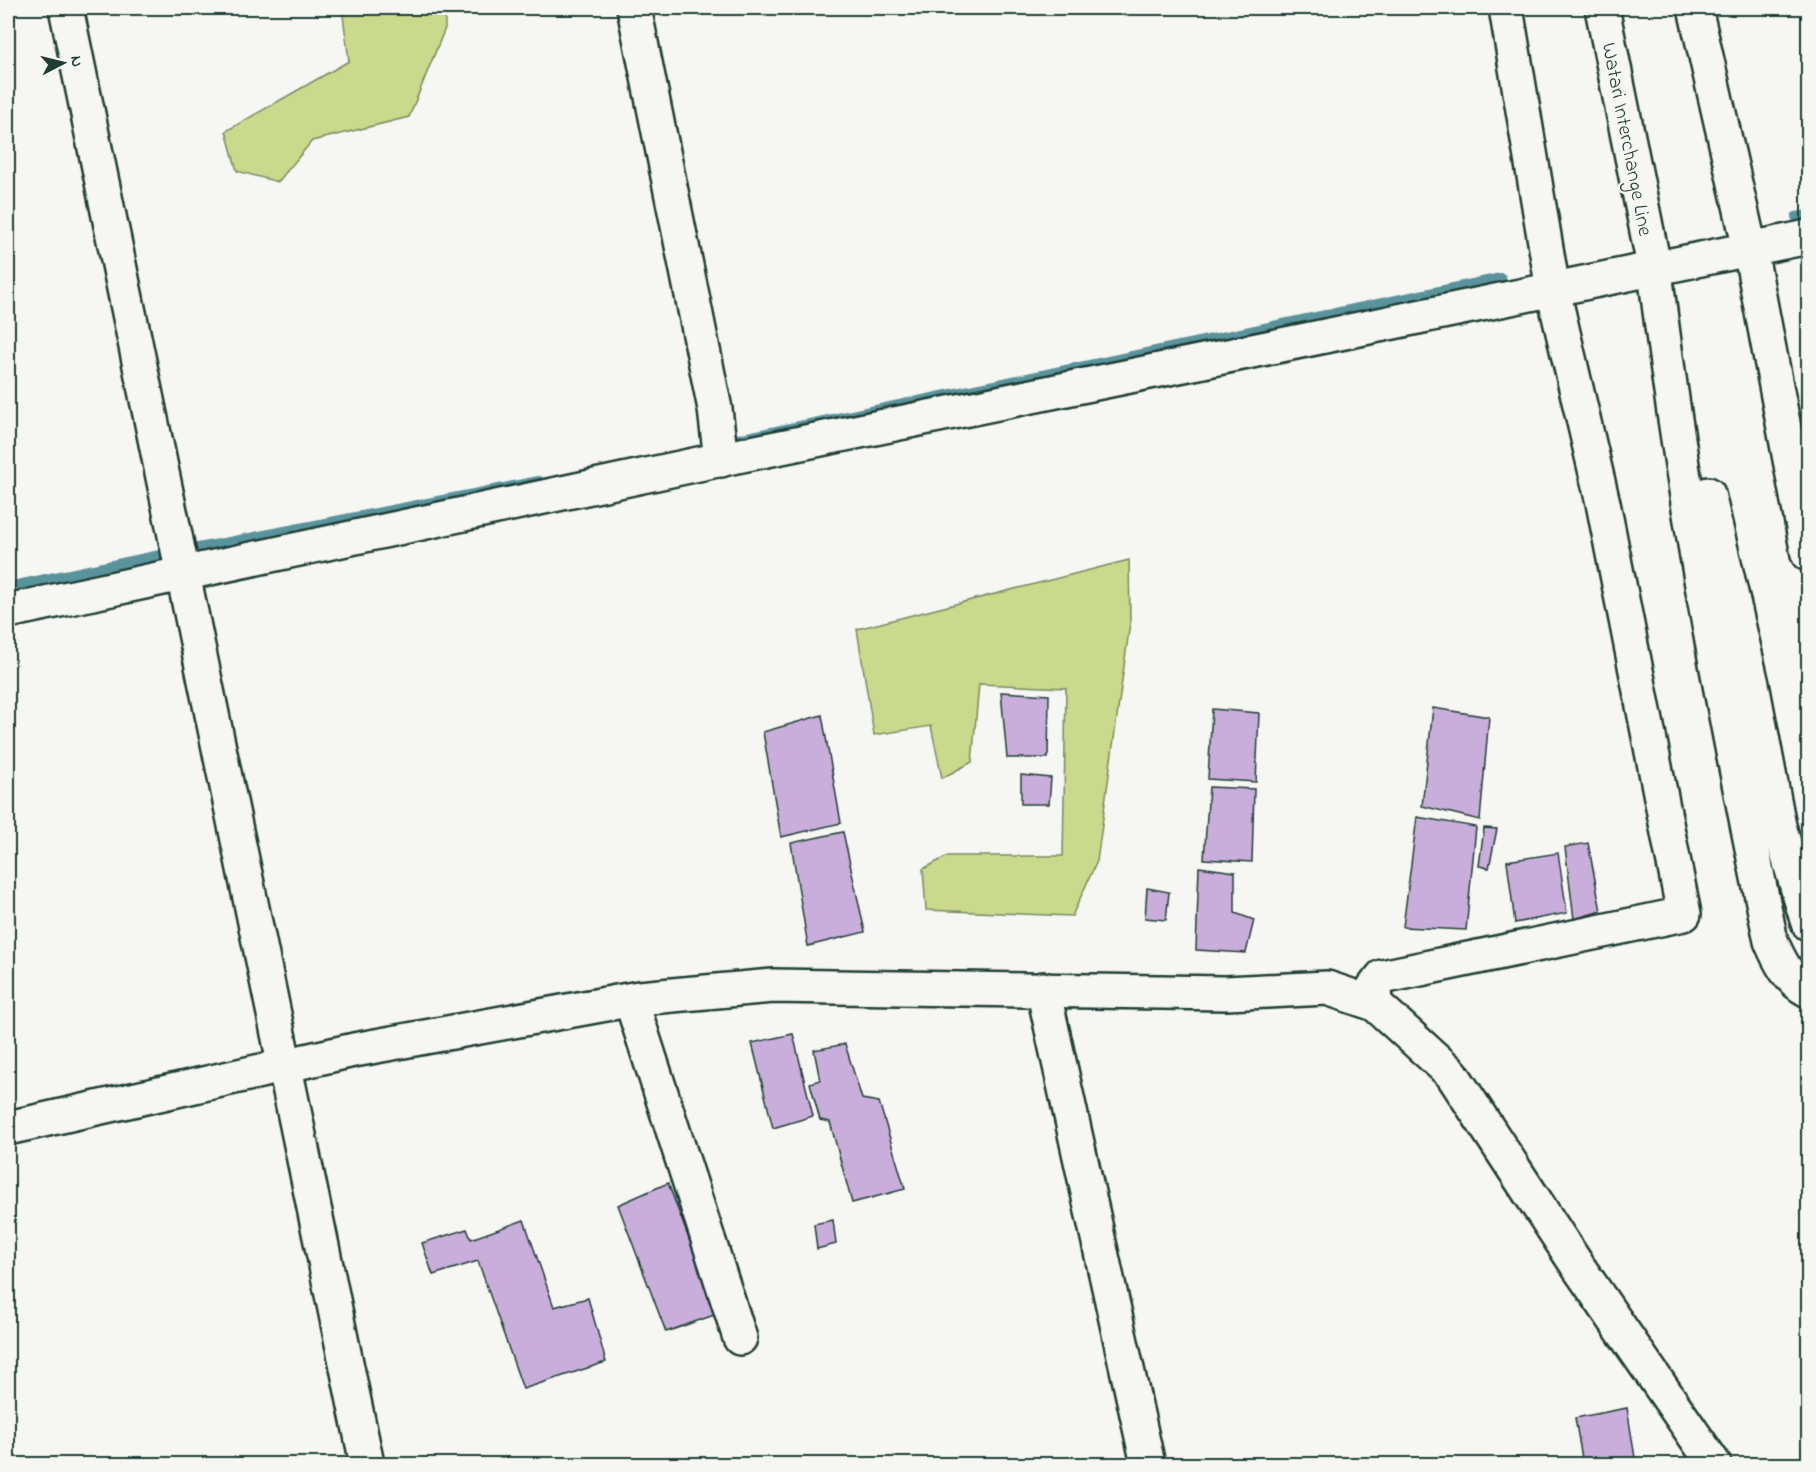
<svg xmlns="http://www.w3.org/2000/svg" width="1816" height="1472" font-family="'Indie Flower',sans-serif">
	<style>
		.green { fill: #cbd98c; stroke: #758b60; stroke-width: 1.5 }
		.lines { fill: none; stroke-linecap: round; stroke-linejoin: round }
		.stream { stroke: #5a939c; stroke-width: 10 }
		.building { fill: #c9aedc; stroke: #1f3d34; stroke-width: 1.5 }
		.street-casing { stroke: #1f3d34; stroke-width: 38 }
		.secondary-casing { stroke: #1f3d34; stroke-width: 38 }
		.highway-casing { stroke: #1f3d34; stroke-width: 38 }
		.street { stroke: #f6f6f2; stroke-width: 33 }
		.secondary { stroke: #f6f6f2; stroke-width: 33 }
		.highway { stroke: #f6f6f2; stroke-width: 33 }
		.labels { text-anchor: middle; stroke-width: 4.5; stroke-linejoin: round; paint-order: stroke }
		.street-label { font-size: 21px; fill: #1f3d34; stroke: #f6f6f2 }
	</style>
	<rect width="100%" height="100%" fill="#f6f6f2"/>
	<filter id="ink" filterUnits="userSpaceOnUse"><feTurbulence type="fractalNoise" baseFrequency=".0167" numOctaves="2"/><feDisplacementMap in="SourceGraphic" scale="12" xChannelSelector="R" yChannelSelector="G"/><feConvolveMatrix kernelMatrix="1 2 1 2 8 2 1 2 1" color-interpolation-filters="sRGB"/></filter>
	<g filter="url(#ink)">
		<g class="green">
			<path d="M342,8h103v20l-36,89 -97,24 -34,41 -41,-11 -11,-40 123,-70z"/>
			<path d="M1129,560l1,63 -33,238 -25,55 -146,-6 -3,-41 25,-13h115l3,-168 -87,-4 -7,78 -30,16 -11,-52 -57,9 -17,-106z"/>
		</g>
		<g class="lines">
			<g class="stream">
				<path d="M1796,217l12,-2"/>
				<path d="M738,439l763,-161"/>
				<path d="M198,548l341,-67"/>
				<path d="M8,587l152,-32"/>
			</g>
		</g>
		<g class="building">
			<path d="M1001,692l48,3 -1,63h-41z"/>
			<path d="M1433,708l56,9 -9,103 -58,-14z"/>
			<path d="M1212,709l47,4 -3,69 -48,-3z"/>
			<path d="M822,715l19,108 -60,14 -18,-105z"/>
			<path d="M1021,775l30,3 -2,26h-28z"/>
			<path d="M1209,787l45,2 -2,73 -48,-3z"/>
			<path d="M1417,817l59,10 -10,103 -63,-3z"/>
			<path d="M1484,828l13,1 -8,39 -10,-2z"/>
			<path d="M843,832l22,100 -57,14 -17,-103z"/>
			<path d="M1588,843l13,68 -27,8 -9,-72z"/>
			<path d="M1558,853l9,60 -52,10 -8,-62z"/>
			<path d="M1199,867l36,5v41l19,7 -8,33 -50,-3z"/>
			<path d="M1147,888l22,4 -3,28 -21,-2z"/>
			<path d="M793,1034l20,82 -40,12 -21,-85z"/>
			<path d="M845,1044l17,55 17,3 26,87 -53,14 -22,-81 -10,-2 -10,-37 10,-3 -6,-30z"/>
			<path d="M668,1183l49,131 -51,18 -48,-127z"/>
			<path d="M524,1220l30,87 34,-9 18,64 -83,27 -45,-128 -45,14 -11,-32 45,-14 4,10z"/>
			<path d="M833,1220l3,24 -19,5 -3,-25z"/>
			<path d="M1627,1408l9,56h-53l-8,-46z"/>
		</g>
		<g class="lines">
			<defs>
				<g id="street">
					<path d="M66,8l301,1456"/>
					<path d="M634,8l81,401 6,51"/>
					<path d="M1695,8l55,241 58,305"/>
					<path d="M8,611c238,-49 475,-103 714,-152 362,-74 725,-146 1086,-222"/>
					<path d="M1043,989l105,475"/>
					<path d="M631,1000l109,338"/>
					<path d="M1375,1004l-1,-17 8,-10 302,-63 -81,-411 -50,-213 -47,-282"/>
					<path d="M8,1128l346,-78 285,-52 134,-12 453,7 101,-5 48,16 77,70 127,194 135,196"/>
				</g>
				<path id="secondary" d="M1602,8l53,263"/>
				<g id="highway">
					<path d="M1655,271c27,225 70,448 116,670 8,19 18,40 37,49"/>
					<path d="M1708,494l44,190 27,142 29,97"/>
				</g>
			</defs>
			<use href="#street" class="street-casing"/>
			<use href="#secondary" class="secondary-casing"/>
			<use href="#highway" class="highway-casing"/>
			<use href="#street" class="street"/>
			<use href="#secondary" class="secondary"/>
			<use href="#highway" class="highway"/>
		</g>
	</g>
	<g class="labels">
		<g class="street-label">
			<text transform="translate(1628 139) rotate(79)" y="7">Watari Interchange Line</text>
		</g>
	</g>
	<rect width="1816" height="1472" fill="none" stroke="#f6f6f2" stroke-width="30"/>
	<rect x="15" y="15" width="1786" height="1442" fill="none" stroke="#1f3d34" stroke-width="2" filter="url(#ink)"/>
	<g transform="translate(63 63) rotate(83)" stroke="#f6f6f2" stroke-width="4.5" paint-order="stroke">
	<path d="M0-4.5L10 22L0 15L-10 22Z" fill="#1f3d34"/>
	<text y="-9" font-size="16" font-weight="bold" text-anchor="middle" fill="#1f3d34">N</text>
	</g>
</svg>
